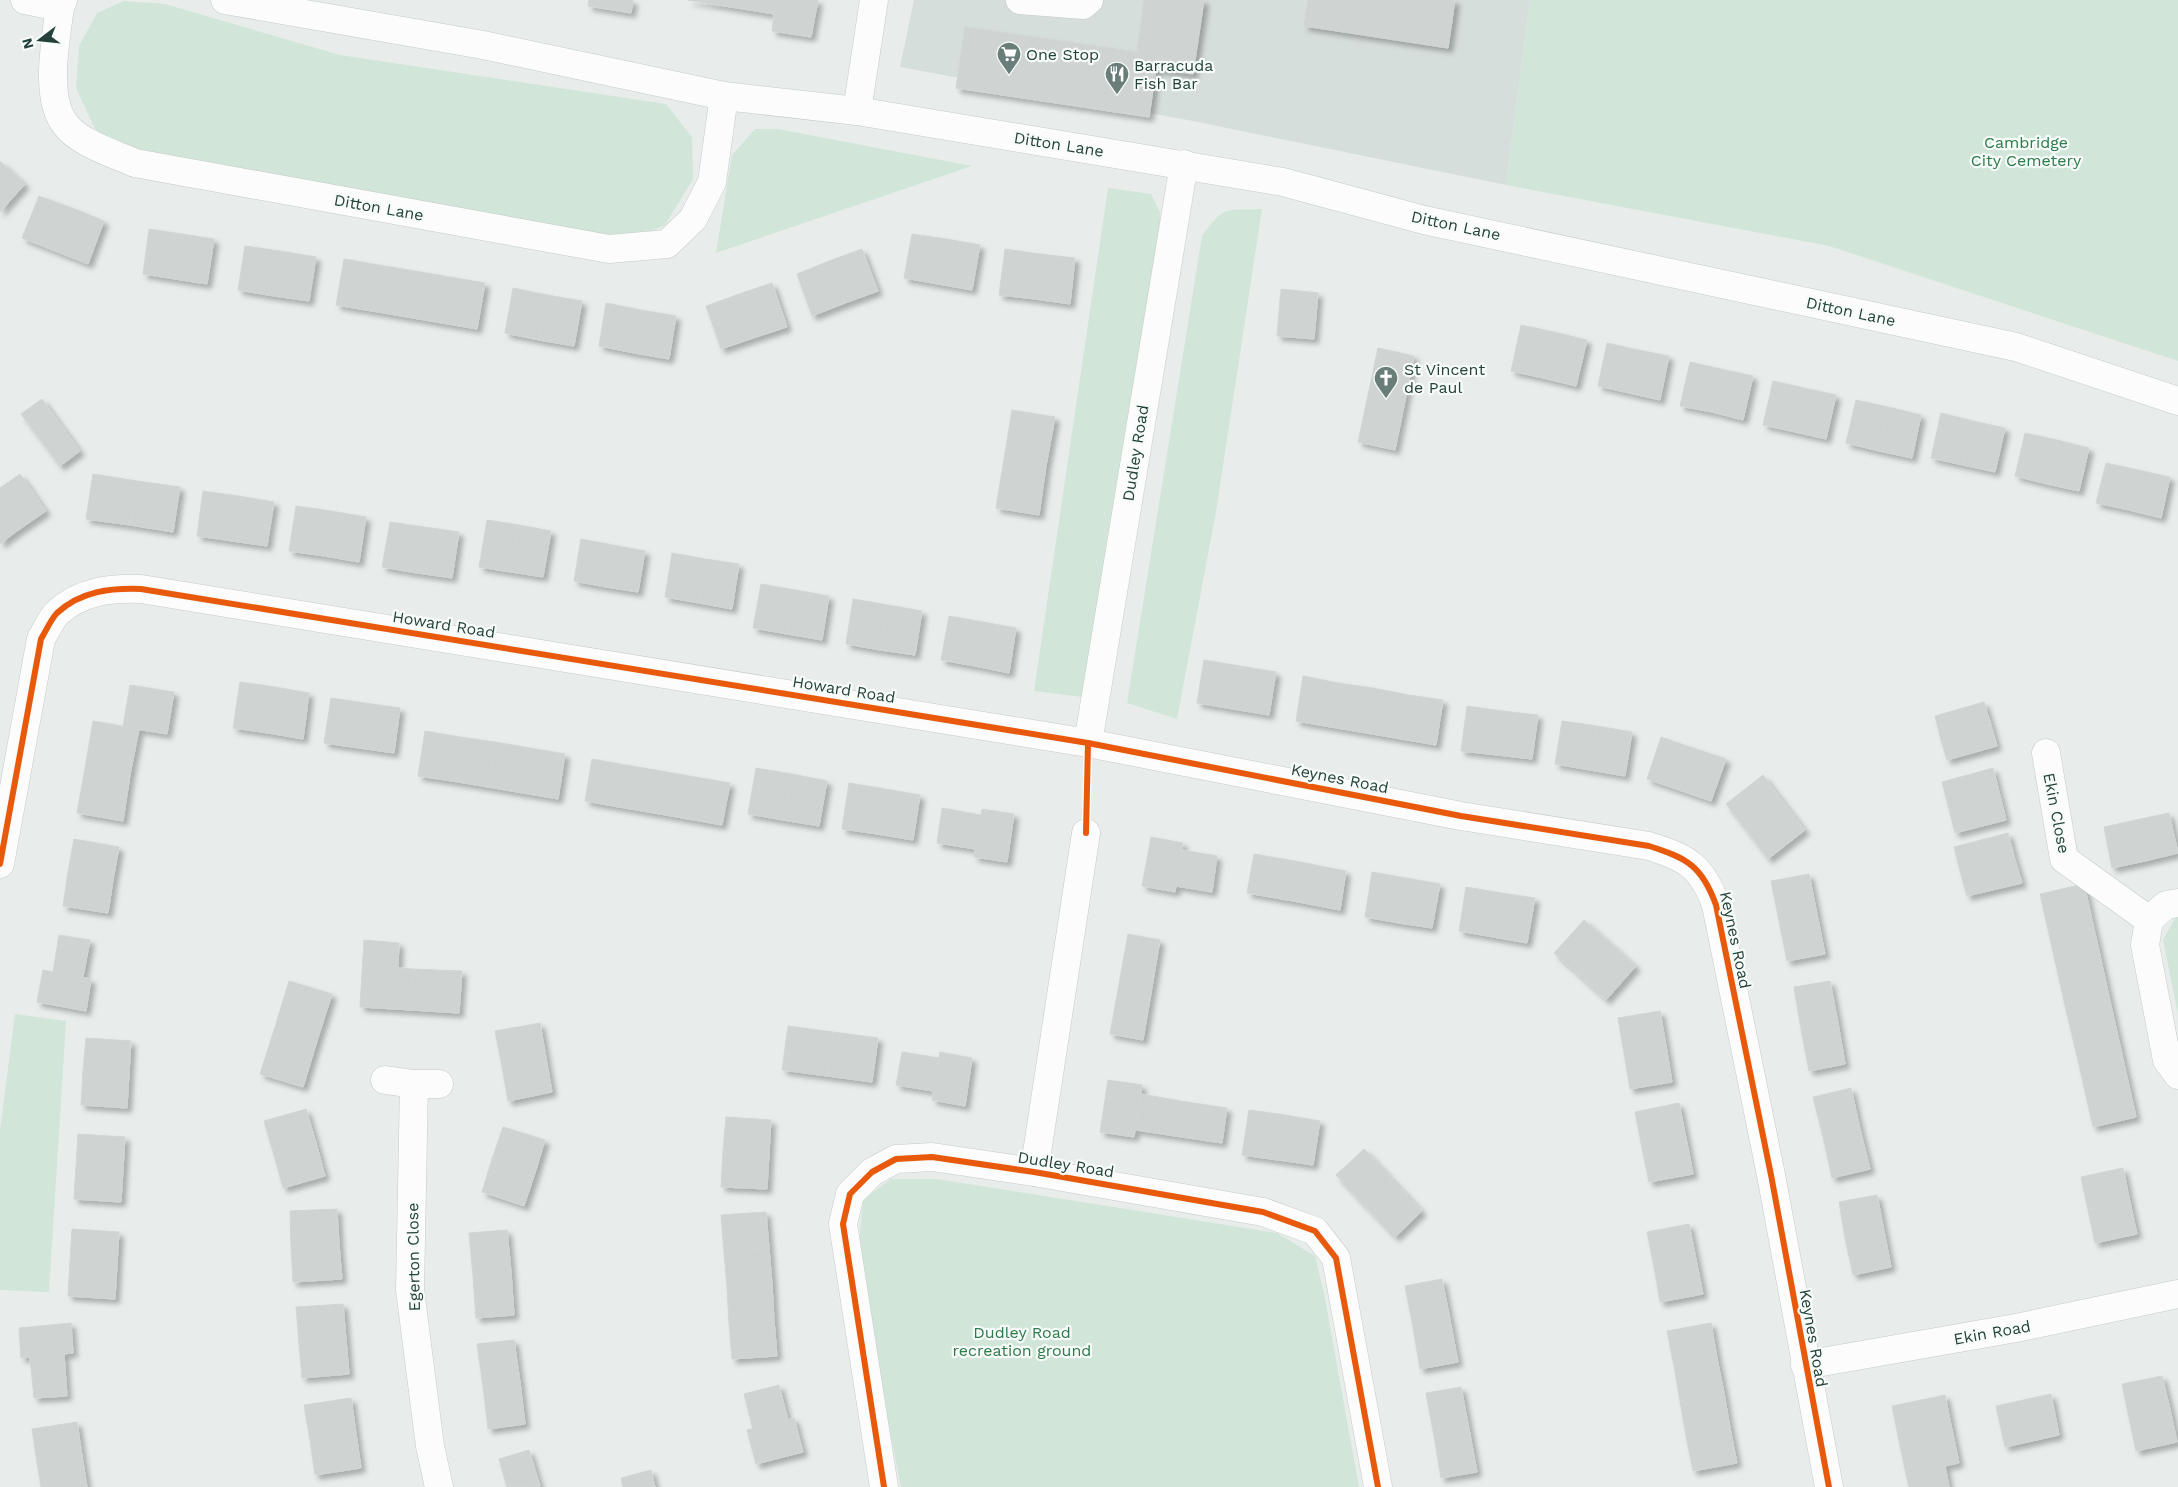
<svg xmlns="http://www.w3.org/2000/svg" width="2178" height="1487" font-family="'Work Sans',sans-serif">
	<style>
		.built { fill: #d6dedb }
		.green { fill: #d1e6d8 }
		.building { fill: #cfd4d2; stroke: #d1d6d4; filter: url(#shadow) }
		.lines { fill: none; stroke-linecap: round; stroke-linejoin: round }
		.street-casing { stroke: #c5cac8; stroke-width: 29 }
		.secondary-casing { stroke: #c3cbc8; stroke-width: 29 }
		.street { stroke: #fcfcfc; stroke-width: 28 }
		.secondary { stroke: #fcfcfc; stroke-width: 28 }
		.cycleway-casing { stroke: #f7fbf9; stroke-width: 9 }
		.cycleway { stroke: #e8590c; stroke-width: 6 }
		.labels { text-anchor: middle; stroke-width: 4.5; stroke-linejoin: round; paint-order: stroke }
		.poi-label { font-size: 16px; fill: #24423a; stroke: #f7fbf9; text-anchor: start }
		.park-label { font-size: 16px; fill: #2d7a4b; stroke: #f7fbf9 }
		.street-label { font-size: 16px; fill: #24423a; stroke: #f7fbf9 }
	</style>
	<defs>
		<filter id="shadow"><feDropShadow dx="4.5" dy="4.5" stdDeviation="2.5" flood-color="#0004"/></filter>
	</defs>
	<rect width="100%" height="100%" fill="#e8edeb"/>
	<path class="built" d="M914,0h616l-24,185 -313,-64 -293,-54z"/>
	<g class="green">
		<path d="M1530,0h648v361l-349,-115 -323,-61z"/>
		<path d="M124,1l41,3 175,51 326,49 26,33 1,42 -28,46 -31,14 -513,-84 -26,-26 -19,-41 3,-42 18,-33z"/>
		<path d="M755,129h23l194,37 -256,87 16,-98z"/>
		<path d="M1108,188l43,6 9,18 1,20 -79,465 -48,-6z"/>
		<path d="M1262,209l-46,303 -39,207 -50,-16 75,-467c22,-31 24,-26 60,-27z"/>
		<path d="M2176,917h2v97l-15,-74z"/>
		<path d="M15,1014l51,7 -17,271 -49,-2v-160z"/>
		<path d="M891,1179h46l340,54 38,23 9,37 35,194h-458l-44,-224 6,-63z"/>
	</g>
	<g class="building">
		<path d="M589,0h44l-2,13 -43,-7z"/>
		<path d="M688,0h130l-7,37 -39,-6 2,-17z"/>
		<path d="M1144,0h60l-11,74 -37,-5 -7,48 -193,-29 9,-61 172,25z"/>
		<path d="M1308,0h147l-7,48 -144,-22z"/>
		<path d="M0,161l25,23 -25,28z"/>
		<path d="M39,196l33,12 -17,43 -33,-13z"/>
		<path d="M72,208l32,13 -16,43 -33,-13z"/>
		<path d="M149,229l33,5 -7,45 -32,-5z"/>
		<path d="M182,234l32,5 -7,45 -32,-5z"/>
		<path d="M912,234l34,5 -8,45 -34,-6z"/>
		<path d="M946,239l34,6 -8,45 -34,-6z"/>
		<path d="M245,246l35,5 -6,45 -36,-6z"/>
		<path d="M862,249l16,42 -33,12 -16,-42z"/>
		<path d="M1005,249l35,5 -5,45 -36,-4z"/>
		<path d="M280,251l36,6 -7,44 -35,-5z"/>
		<path d="M1040,254l35,4 -5,46 -35,-5z"/>
		<path d="M344,259l35,6 -7,46 -36,-6z"/>
		<path d="M829,261l16,42 -33,13 -15,-42z"/>
		<path d="M379,265l36,6 -8,46 -35,-6z"/>
		<path d="M415,271l35,6 -8,46 -35,-6z"/>
		<path d="M450,277l35,6 -8,46 -35,-6z"/>
		<path d="M772,283l15,44 -34,11 -14,-44z"/>
		<path d="M513,288l34,7 -8,45 -34,-7z"/>
		<path d="M1281,289l37,4 -4,46 -37,-3z"/>
		<path d="M739,294l14,44 -32,11 -15,-43z"/>
		<path d="M547,295l35,6 -8,45 -35,-6z"/>
		<path d="M606,303l35,7 -7,43 -35,-7z"/>
		<path d="M641,310l35,6 -7,43 -35,-6z"/>
		<path d="M1521,325l33,7 -11,46 -32,-7z"/>
		<path d="M1554,332l33,8 -11,46 -33,-8z"/>
		<path d="M1607,343l31,7 -9,43 -31,-7z"/>
		<path d="M1378,348l36,8 -19,94 -37,-8z"/>
		<path d="M1638,350l31,6 -9,44 -31,-7z"/>
		<path d="M1690,362l31,7 -9,43 -32,-6z"/>
		<path d="M1721,369l32,7 -10,44 -31,-8z"/>
		<path d="M1773,381l31,7 -9,44 -32,-7z"/>
		<path d="M1804,388l32,7 -10,44 -31,-7z"/>
		<path d="M42,399l38,52 -20,15 -39,-52z"/>
		<path d="M1856,400l32,7 -9,44 -33,-8z"/>
		<path d="M1888,407l33,8 -9,43 -33,-7z"/>
		<path d="M1012,410l43,7 -9,49 -42,-7z"/>
		<path d="M1941,413l32,8 -10,44 -32,-7z"/>
		<path d="M1973,421l32,7 -10,44 -32,-7z"/>
		<path d="M2025,433l32,7 -10,44 -32,-8z"/>
		<path d="M2057,440l32,8 -10,43 -32,-7z"/>
		<path d="M1004,459l42,7 -7,49 -43,-7z"/>
		<path d="M2106,463l32,7 -9,40 -33,-7z"/>
		<path d="M2138,470l32,7 -9,41 -32,-8z"/>
		<path d="M20,474l26,37 -29,20 -17,-24v-19z"/>
		<path d="M93,474l44,7 -7,44 -44,-6z"/>
		<path d="M137,481l43,6 -7,45 -43,-7z"/>
		<path d="M203,491l35,5 -6,45 -35,-5z"/>
		<path d="M238,496l36,6 -7,44 -35,-5z"/>
		<path d="M296,506l35,5 -7,45 -35,-5z"/>
		<path d="M0,507l17,24 -17,13z"/>
		<path d="M331,511l35,6 -7,45 -35,-6z"/>
		<path d="M487,520l32,5 -8,47 -32,-5z"/>
		<path d="M390,522l34,5 -7,46 -35,-6z"/>
		<path d="M519,525l32,6 -8,46 -32,-5z"/>
		<path d="M424,527l35,5 -7,46 -35,-5z"/>
		<path d="M581,539l32,6 -7,42 -32,-6z"/>
		<path d="M613,545l32,6 -7,41 -32,-5z"/>
		<path d="M672,553l33,6 -6,44 -34,-6z"/>
		<path d="M705,559l34,5 -7,45 -33,-6z"/>
		<path d="M761,584l34,6 -8,44 -34,-6z"/>
		<path d="M795,590l34,6 -7,44 -35,-6z"/>
		<path d="M853,599l35,6 -8,45 -34,-6z"/>
		<path d="M888,605l34,6 -7,44 -35,-5z"/>
		<path d="M949,616l34,6 -8,44 -34,-6z"/>
		<path d="M983,622l33,6 -7,45 -34,-7z"/>
		<path d="M1204,660l36,6 -7,43 -36,-6z"/>
		<path d="M1240,666l36,6 -7,43 -36,-6z"/>
		<path d="M1303,676l35,7 -7,44 -35,-6z"/>
		<path d="M240,682l35,5 -7,46 -35,-5z"/>
		<path d="M1338,683l35,5 -7,45 -35,-6z"/>
		<path d="M130,685l44,7 -7,42 -44,-7z"/>
		<path d="M275,687l34,6 -6,46 -35,-6z"/>
		<path d="M1373,688l35,7 -7,44 -35,-6z"/>
		<path d="M1408,695l35,5 -7,45 -35,-6z"/>
		<path d="M331,698l34,5 -6,45 -35,-5z"/>
		<path d="M1984,702l7,23 -50,15 -6,-24z"/>
		<path d="M365,703l35,5 -6,45 -35,-5z"/>
		<path d="M1467,706l35,5 -5,44 -36,-4z"/>
		<path d="M1502,711l36,4 -6,44 -35,-4z"/>
		<path d="M93,721l46,8 -9,46 -45,-7z"/>
		<path d="M1562,721l35,5 -7,44 -35,-6z"/>
		<path d="M1991,725l6,21 -50,14 -6,-20z"/>
		<path d="M1597,726l35,6 -7,44 -35,-6z"/>
		<path d="M425,731l35,6 -8,44 -34,-5z"/>
		<path d="M460,737l35,5 -7,45 -36,-6z"/>
		<path d="M1661,737l32,11 -14,42 -32,-11z"/>
		<path d="M495,742l35,6 -7,45 -35,-6z"/>
		<path d="M530,748l35,6 -7,45 -35,-6z"/>
		<path d="M1693,748l33,11 -15,42 -32,-11z"/>
		<path d="M592,759l34,6 -7,42 -34,-6z"/>
		<path d="M626,765l35,6 -7,42 -35,-6z"/>
		<path d="M85,768l45,7 -7,46 -46,-8z"/>
		<path d="M756,768l36,6 -9,46 -35,-6z"/>
		<path d="M1993,768l7,28 -51,13 -7,-27z"/>
		<path d="M661,771l34,6 -7,42 -34,-6z"/>
		<path d="M792,774l35,7 -8,45 -36,-6z"/>
		<path d="M1763,775l21,28 -37,28 -21,-27z"/>
		<path d="M695,777l35,6 -8,42 -34,-6z"/>
		<path d="M849,783l36,6 -8,45 -35,-5z"/>
		<path d="M885,789l35,6 -7,45 -36,-6z"/>
		<path d="M2000,796l6,24 -51,13 -6,-24z"/>
		<path d="M1784,803l21,27 -37,29 -21,-28z"/>
		<path d="M942,808l39,7 -6,34 -38,-6z"/>
		<path d="M982,809l32,5 -7,48 -33,-5z"/>
		<path d="M2169,813l9,40 -33,8 -9,-41z"/>
		<path d="M2136,820l9,41 -33,7 -8,-41z"/>
		<path d="M2008,833l6,23 -54,15 -6,-24z"/>
		<path d="M1151,837l32,6 -8,49 -33,-6z"/>
		<path d="M74,839l45,8 -6,33 -45,-8z"/>
		<path d="M1182,850l35,6 -5,36 -36,-6z"/>
		<path d="M1254,854l46,8 -7,39 -46,-8z"/>
		<path d="M2014,856l8,27 -55,13 -7,-25z"/>
		<path d="M1300,862l46,9 -6,39 -47,-9z"/>
		<path d="M68,872l45,8 -5,33 -45,-7z"/>
		<path d="M1372,872l34,6 -7,45 -34,-6z"/>
		<path d="M1809,874l8,40 -38,7 -8,-40z"/>
		<path d="M1406,878l34,6 -8,44 -33,-5z"/>
		<path d="M2084,884l13,58 -44,10 -13,-58z"/>
		<path d="M1466,887l35,6 -8,44 -34,-6z"/>
		<path d="M1501,893l34,5 -8,45 -34,-6z"/>
		<path d="M1817,914l8,40 -38,7 -8,-40z"/>
		<path d="M1584,920l26,23 -30,33 -26,-23z"/>
		<path d="M1128,934l32,6 -17,100 -33,-6z"/>
		<path d="M59,935l31,5 -7,37 -30,-5z"/>
		<path d="M364,940l35,3 -1,25 15,1 -2,41 -51,-3z"/>
		<path d="M2097,942l13,59 -44,9 -13,-58z"/>
		<path d="M1610,943l26,23 -30,34 -26,-24z"/>
		<path d="M413,969l49,2 -3,42 -48,-3z"/>
		<path d="M43,970l48,9 -5,32 -49,-9z"/>
		<path d="M289,981l43,13 -15,47 -42,-14z"/>
		<path d="M1830,981l8,42 -37,6 -7,-42z"/>
		<path d="M2110,1001l13,58 -43,10 -14,-59z"/>
		<path d="M1660,1011l6,35 -42,7 -6,-35z"/>
		<path d="M540,1023l6,35 -44,8 -7,-35z"/>
		<path d="M1838,1023l7,41 -36,7 -8,-42z"/>
		<path d="M788,1026l45,6 -6,44 -45,-6z"/>
		<path d="M275,1027l42,14 -14,46 -43,-13z"/>
		<path d="M833,1032l45,6 -6,44 -45,-6z"/>
		<path d="M86,1038l45,3 -2,33 -46,-3z"/>
		<path d="M1666,1046l6,36 -42,7 -6,-36z"/>
		<path d="M902,1052l37,6 -6,33 -37,-6z"/>
		<path d="M940,1052l32,6 -7,48 -33,-6z"/>
		<path d="M546,1058l6,34 -44,9 -6,-35z"/>
		<path d="M2123,1059l13,58 -43,10 -13,-58z"/>
		<path d="M83,1071l46,3 -2,34 -46,-3z"/>
		<path d="M1108,1080l34,5 -8,52 -34,-5z"/>
		<path d="M1851,1088l9,41 -37,8 -10,-40z"/>
		<path d="M1141,1094l39,7 -5,35 -39,-6z"/>
		<path d="M1180,1101l47,7 -5,35 -47,-7z"/>
		<path d="M1679,1103l7,35 -44,10 -7,-36z"/>
		<path d="M306,1109l10,34 -42,12 -10,-34z"/>
		<path d="M1249,1110l36,5 -7,45 -36,-5z"/>
		<path d="M1285,1115l35,6 -7,44 -35,-5z"/>
		<path d="M726,1117l45,3 -2,34 -46,-2z"/>
		<path d="M503,1127l42,13 -10,33 -43,-14z"/>
		<path d="M1860,1129l10,40 -38,9 -9,-41z"/>
		<path d="M78,1134l47,3 -2,33 -47,-3z"/>
		<path d="M1686,1138l7,36 -44,8 -7,-34z"/>
		<path d="M316,1143l9,33 -42,12 -9,-33z"/>
		<path d="M1364,1149l29,31 -28,26 -29,-31z"/>
		<path d="M723,1152l46,2 -2,35 -46,-2z"/>
		<path d="M492,1159l43,14 -11,33 -42,-14z"/>
		<path d="M76,1167l47,3 -2,32 -47,-3z"/>
		<path d="M2123,1168l7,34 -42,8 -7,-33z"/>
		<path d="M1393,1180l29,31 -27,26 -30,-31z"/>
		<path d="M1877,1195l7,36 -39,7 -6,-36z"/>
		<path d="M2130,1202l7,32 -42,9 -7,-33z"/>
		<path d="M337,1209l2,35 -48,3 -1,-36z"/>
		<path d="M766,1212l3,36 -45,3 -3,-36z"/>
		<path d="M1689,1224l7,35 -42,8 -7,-35z"/>
		<path d="M72,1229l47,3 -2,33 -47,-3z"/>
		<path d="M507,1230l4,42 -38,4 -4,-43z"/>
		<path d="M1884,1231l7,36 -38,8 -8,-37z"/>
		<path d="M339,1244l3,35 -49,3 -2,-35z"/>
		<path d="M769,1248l3,36 -45,3 -3,-36z"/>
		<path d="M1696,1259l7,35 -43,8 -6,-35z"/>
		<path d="M70,1262l47,3 -2,34 -47,-3z"/>
		<path d="M511,1272l3,43 -38,3 -3,-42z"/>
		<path d="M1442,1279l8,41 -37,7 -8,-41z"/>
		<path d="M772,1284l2,36 -45,3 -2,-36z"/>
		<path d="M343,1304l3,35 -47,4 -3,-36z"/>
		<path d="M774,1320l3,36 -45,3 -3,-36z"/>
		<path d="M1450,1320l8,42 -38,7 -7,-42z"/>
		<path d="M71,1323l2,30 -52,5 -2,-30z"/>
		<path d="M1711,1323l6,35 -43,8 -7,-35z"/>
		<path d="M346,1339l3,35 -47,4 -3,-35z"/>
		<path d="M514,1340l6,42 -37,4 -6,-42z"/>
		<path d="M64,1354l3,42 -33,2 -4,-41z"/>
		<path d="M1717,1358l7,35 -44,8 -6,-35z"/>
		<path d="M2162,1376l8,33 -41,9 -7,-34z"/>
		<path d="M520,1382l5,42 -37,5 -5,-43z"/>
		<path d="M779,1385l9,35 -35,9 -9,-35z"/>
		<path d="M1461,1387l8,42 -35,7 -8,-43z"/>
		<path d="M1724,1393l6,35 -44,8 -6,-35z"/>
		<path d="M2051,1394l8,41 -54,12 -9,-41z"/>
		<path d="M1945,1395l7,35 -53,11 -7,-35z"/>
		<path d="M351,1398l5,35 -46,7 -6,-35z"/>
		<path d="M2170,1409l7,33 -41,9 -7,-33z"/>
		<path d="M794,1418l9,34 -47,12 -9,-34z"/>
		<path d="M77,1422l5,34 -45,6 -5,-33z"/>
		<path d="M1730,1428l7,35 -44,8 -7,-35z"/>
		<path d="M1469,1429l8,43 -36,6 -7,-42z"/>
		<path d="M1952,1430l7,33 -53,11 -7,-33z"/>
		<path d="M356,1433l5,35 -46,7 -5,-35z"/>
		<path d="M529,1450l11,36 -33,1 -8,-28z"/>
		<path d="M82,1456l5,31h-46l-4,-25z"/>
		<path d="M1945,1466l4,21h-40l-3,-13z"/>
		<path d="M651,1470l4,17h-32l-2,-9z"/>
	</g>
	<g class="lines">
		<defs>
			<g id="street">
				<path d="M25,0l35,7"/>
				<path d="M63,0l-3,7c-4,31 -16,90 5,117 15,20 48,29 70,39l474,86 58,-5 26,-25 19,-37 12,-86"/>
				<path d="M1020,0l63,5 6,-5"/>
				<path d="M857,111l17,-111"/>
				<path d="M1088,743l96,-579"/>
				<path d="M2046,753l18,106 85,61"/>
				<path d="M0,864l41,-225c5,-8 10,-20 16,-26 24,-22 53,-25 84,-24l947,154 373,73 188,30c38,12 53,20 67,59l55,270 58,312"/>
				<path d="M2178,903l-12,2 -17,15 -4,25 22,115 11,15"/>
				<path d="M385,1080l29,4h25"/>
				<path d="M414,1084l-4,206 20,156 9,41"/>
				<path d="M1034,1172l52,-339"/>
				<path d="M1805,1365l211,-37 162,-34"/>
				<path d="M884,1487l-41,-263 7,-30 22,-22 24,-13 36,-2 102,15 229,40 52,19 21,27 42,229"/>
			</g>
			<path id="secondary" d="M225,0l258,45 241,51 133,15 426,71 141,38 592,127 162,54"/>
		</defs>
		<use href="#street" class="street-casing"/>
		<use href="#secondary" class="secondary-casing"/>
		<use href="#street" class="street"/>
		<use href="#secondary" class="secondary"/>
		<defs>
			<g id="cycleway">
				<path d="M1086,833l2,-90"/>
				<path d="M0,864l41,-225c5,-8 10,-20 16,-26 24,-22 53,-25 84,-24l947,154 373,73 188,30c38,12 53,20 67,59l55,270 58,312"/>
				<path d="M884,1487l-41,-263 7,-30 22,-22 24,-13 36,-2 102,15 229,40 52,19 21,27 42,229"/>
			</g>
		</defs>
		<use href="#cycleway" class="cycleway-casing"/>
		<use href="#cycleway" class="cycleway"/>
	</g>
	<defs>
		<symbol id="supermarket-pin" viewBox="-11 -11 22 30"><path d="M0 17L-7.5 6A9.5 9.5 0 1 1 7.5 6Z" fill="#697e78" stroke="#f7fbf9"/><path d="M-6-5.5h2.5l.6 2H6L4.5 2H-2.5L-4.4-4H-6ZM-1.5 3.2a1.3 1.3 0 1 0 .1 0ZM3 3.2a1.3 1.3 0 1 0 .1 0Z" fill="#fff"/></symbol>
		<symbol id="restaurant-pin" viewBox="-11 -11 22 30"><path d="M0 17L-7.5 6A9.5 9.5 0 1 1 7.5 6Z" fill="#697e78" stroke="#f7fbf9"/><path d="M-5-6h1v4h1v-4h1v4h1v-4h1v5L-1.5 .5V6h-2V.5L-5-1ZM5-6V6H3V1.5H1.5Q1.5-4 5-6Z" fill="#fff"/></symbol>
		<symbol id="church-pin" viewBox="-11 -11 22 30"><path d="M0 17L-7.5 6A9.5 9.5 0 1 1 7.5 6Z" fill="#697e78" stroke="#f7fbf9"/><path d="M-1.2-6h2.4v3.5h3.3v2.4h-3.3V6h-2.4V-.1h-3.3v-2.4h3.3Z" fill="#fff"/></symbol>
	</defs>
	<g fill-rule="evenodd">
		<use href="#supermarket-pin" x="995" y="40" width="28" height="38"/>
		<use href="#restaurant-pin" x="1103" y="60" width="28" height="38"/>
		<use href="#church-pin" x="1372" y="364" width="28" height="38"/>
	</g>
	<g class="labels">
		<g class="poi-label">
			<text x="1026" y="60">One Stop</text>
			<text x="1134" y="71">Barracuda<tspan x="1134" dy="18">Fish Bar</tspan></text>
			<text x="1404" y="375">St Vincent<tspan x="1404" dy="18">de Paul</tspan></text>
		</g>
		<g class="park-label">
			<text x="2026" y="148">Cambridge<tspan x="2026" dy="18">City Cemetery</tspan></text>
			<text x="1022" y="1338">Dudley Road<tspan x="1022" dy="18">recreation ground</tspan></text>
		</g>
		<g class="street-label">
			<text transform="translate(1059 144) rotate(9)" y="6">Ditton Lane</text>
			<text transform="translate(379 207) rotate(10)" y="6">Ditton Lane</text>
			<text transform="translate(1456 225) rotate(12)" y="6">Ditton Lane</text>
			<text transform="translate(1851 311) rotate(12)" y="6">Ditton Lane</text>
			<text transform="translate(1135 453) rotate(-81)" y="6">Dudley Road</text>
			<text transform="translate(444 624) rotate(9)" y="6">Howard Road</text>
			<text transform="translate(844 689) rotate(9)" y="6">Howard Road</text>
			<text transform="translate(1340 778) rotate(11)" y="6">Keynes Road</text>
			<text transform="translate(2057 813) rotate(79)" y="6">Ekin Close</text>
			<text transform="translate(1736 940) rotate(78)" y="6">Keynes Road</text>
			<text transform="translate(1066 1164) rotate(9)" y="6">Dudley Road</text>
			<text transform="translate(413 1257) rotate(-91)" y="6">Egerton Close</text>
			<text transform="translate(1992 1332) rotate(-10)" y="6">Ekin Road</text>
			<text transform="translate(1814 1338) rotate(80)" y="6">Keynes Road</text>
		</g>
	</g>
	<g transform="translate(40 40) rotate(254)" stroke="#f7fbf9" stroke-width="4" paint-order="stroke">
	<path d="M0-4L9 19L0 12L-9 19Z" fill="#24423a"/>
	<text y="-8" font-size="14" font-weight="bold" text-anchor="middle" fill="#24423a">N</text>
	</g>
</svg>
